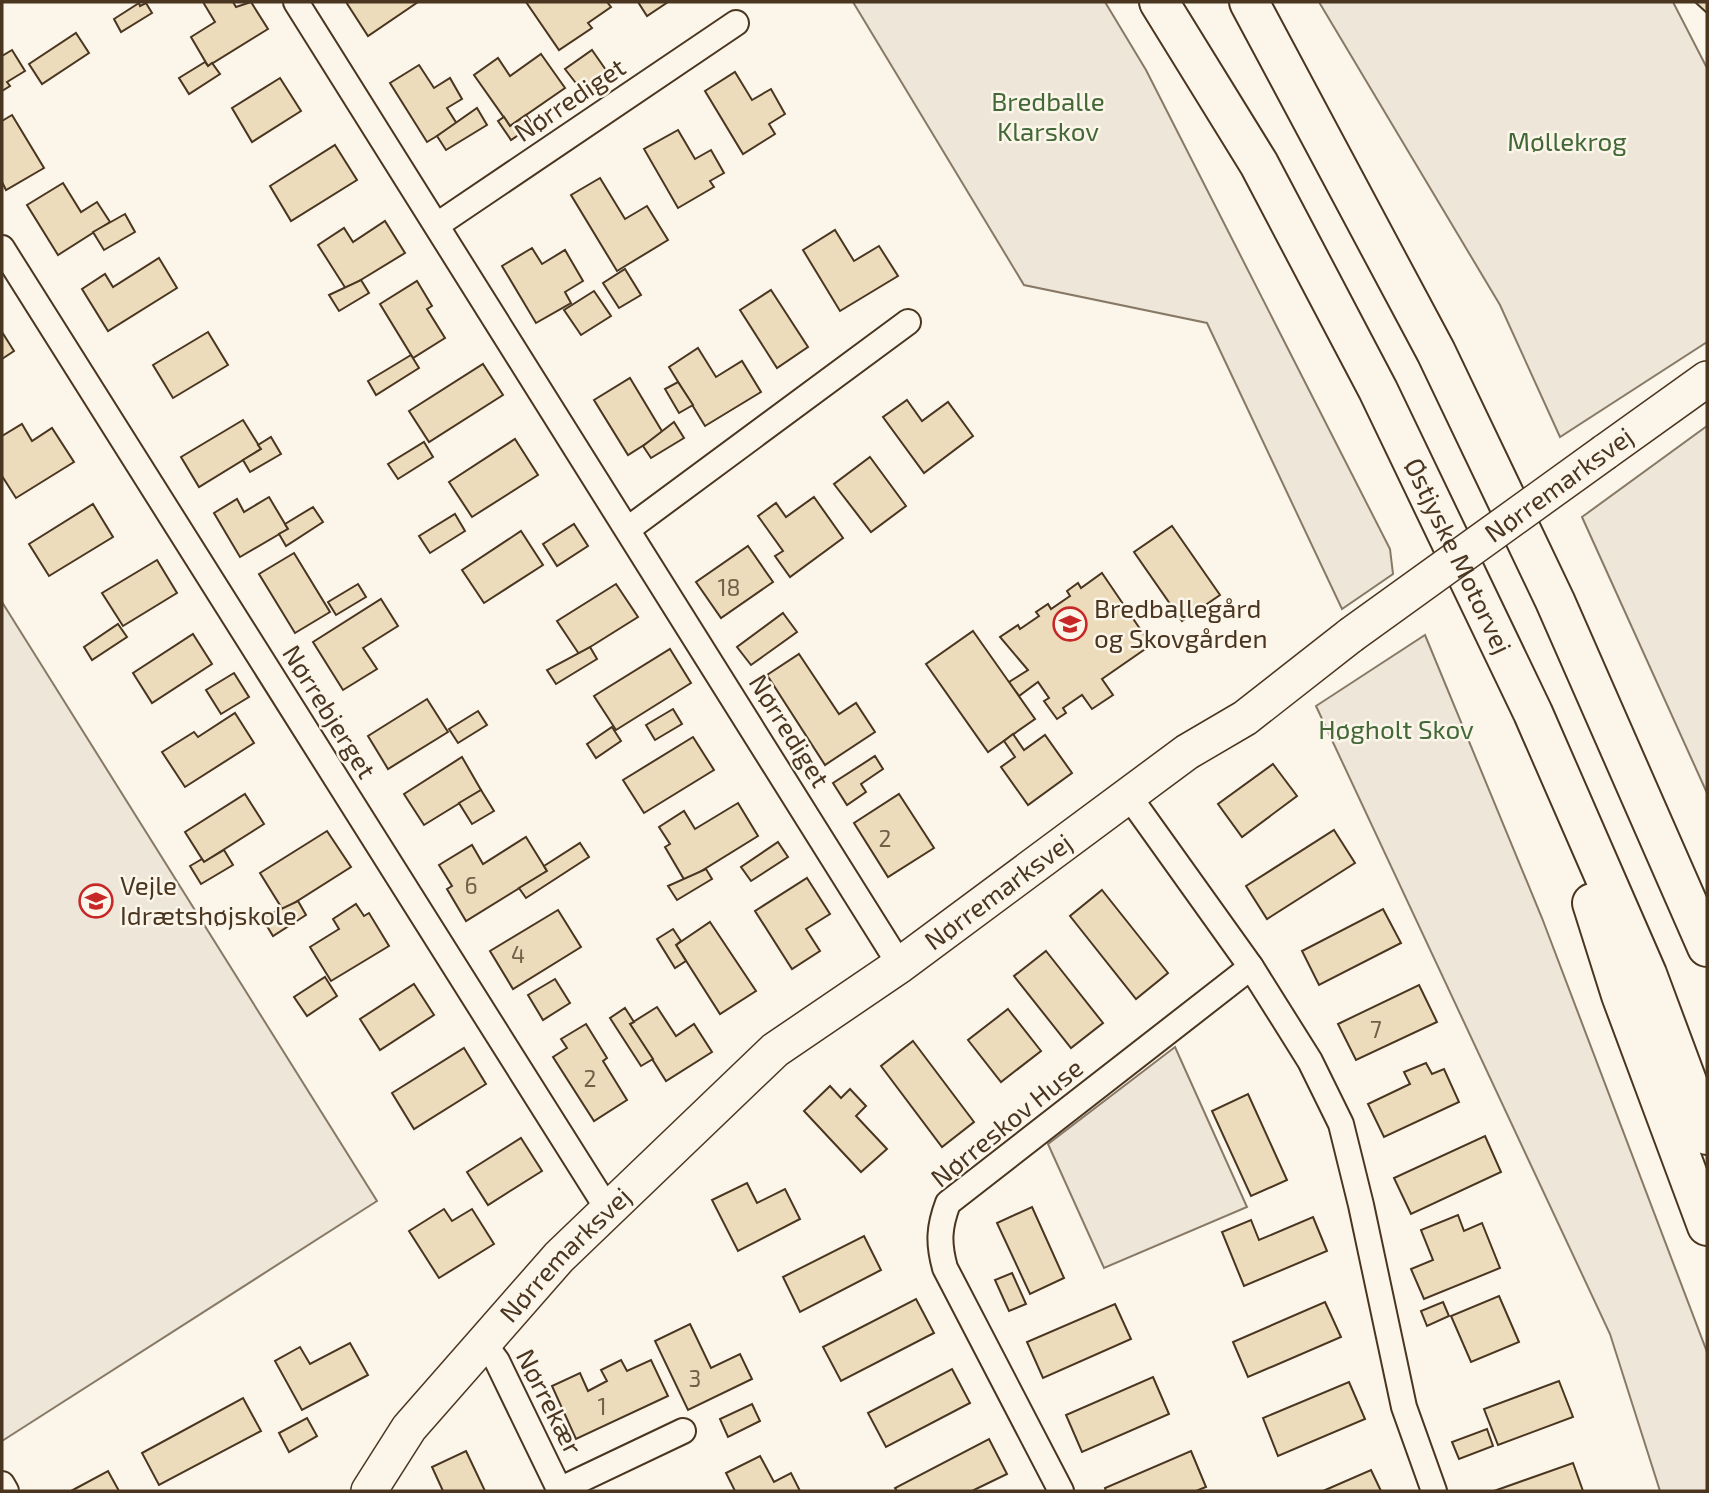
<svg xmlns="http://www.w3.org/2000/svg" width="1709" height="1493" font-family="'Exo 2',sans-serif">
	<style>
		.green { fill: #ede6d9; stroke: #887966; stroke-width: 2 }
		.building { fill: #ecdcbc; stroke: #4a3520; stroke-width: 2 }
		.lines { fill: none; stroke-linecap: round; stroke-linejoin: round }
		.street-casing { stroke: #4a3520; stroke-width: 28 }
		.secondary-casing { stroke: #4a3520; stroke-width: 38 }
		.highway-casing { stroke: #4a3520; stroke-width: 42 }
		.street { stroke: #fbf6e9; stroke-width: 24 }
		.secondary { stroke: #fbf6e9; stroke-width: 35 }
		.highway { stroke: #fbf6e9; stroke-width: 38 }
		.secondary-bridge-casing { stroke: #4a3520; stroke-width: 38; stroke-linecap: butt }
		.secondary-bridge { stroke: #fbf6e9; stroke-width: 35 }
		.labels { text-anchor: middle; stroke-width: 5; stroke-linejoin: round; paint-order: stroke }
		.number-label { font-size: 23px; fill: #725f47 }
		.street-label { font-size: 26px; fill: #4a3520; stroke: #fbf6e9 }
		.park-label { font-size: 26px; fill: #436837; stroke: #fbf6e9 }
		.poi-label { font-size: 26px; fill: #4a3520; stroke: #fbf6e9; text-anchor: start }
	</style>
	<rect width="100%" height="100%" fill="#fbf6e9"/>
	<g class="green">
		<path d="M853,2h252l41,68 244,479 3,25 -51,35 -135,-286 -183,-38z"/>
		<path d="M1319,2h354l34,66v274l-147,95 -60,-132z"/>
		<path d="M1707,426v367l-125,-276z"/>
		<path d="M2,602l375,599 -375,240z"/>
		<path d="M1425,635l117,283 165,434v139h-47l-50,-157 -294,-628z"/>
		<path d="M1175,1047l72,160 -143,61 -56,-124z"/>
	</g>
	<g class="building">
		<path d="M203,2h30l3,5 15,-5 17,27 -60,37 -17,-29 24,-15z"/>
		<path d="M346,2h72l-50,34z"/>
		<path d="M526,2h81l4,5 -23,16 4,5 -33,22z"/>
		<path d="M638,2h30l-21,14z"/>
		<path d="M1695,2h12v11z"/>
		<path d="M139,3l1,3 6,-3 6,10 -31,19 -7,-13z"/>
		<path d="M76,33l13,20 -47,31 -13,-20z"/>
		<path d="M12,50l13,21 -18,11 3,4 -8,5v-35z"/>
		<path d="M592,50l16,23 -26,18 -17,-22z"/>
		<path d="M541,54l24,34 -55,38 -36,-51 24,-17 12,18z"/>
		<path d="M205,62l3,4 4,-3 8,11 -31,20 -10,-16z"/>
		<path d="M419,65l15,23 16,-10 12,21 -15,9 10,16 -30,18 -37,-59z"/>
		<path d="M735,72l17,28 19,-11 14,25 -16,10 6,10 -32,20 -38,-63z"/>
		<path d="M280,78l21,33 -49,31 -20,-34z"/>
		<path d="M477,108l10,17 -41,25 -9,-14z"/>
		<path d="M12,115l32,53 -38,22 -4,-8v-61z"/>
		<path d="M526,115l7,10 -22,15 -13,-19 6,-4 6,9z"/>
		<path d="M678,130l17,29 16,-9 13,23 -14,8 4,6 -36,21 -34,-59z"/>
		<path d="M335,145l22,35 -66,41 -21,-35z"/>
		<path d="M600,178l25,41 22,-13 21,34 -51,31 -46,-76z"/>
		<path d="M63,183l18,29 16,-10 13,20 -52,33 -31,-50z"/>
		<path d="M125,214l10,18 -31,18 -11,-18z"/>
		<path d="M385,221l20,32 -59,36 -28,-44 26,-17 9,14z"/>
		<path d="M835,230l19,31 25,-15 19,30 -58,35 -37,-61z"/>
		<path d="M532,248l10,16 23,-14 18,31 -18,11 6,11 -35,20 -34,-57z"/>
		<path d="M159,258l18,30 -69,43 -26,-42 23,-15 8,13z"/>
		<path d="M625,269l16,26 -22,13 -16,-25z"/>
		<path d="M361,280l8,13 -30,18 -10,-16z"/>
		<path d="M417,281l15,25 -5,3 18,29 -32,20 -33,-54z"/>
		<path d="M771,290l37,57 -31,21 -37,-58z"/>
		<path d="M594,291l17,25 -30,19 -17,-25z"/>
		<path d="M2,332l12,19 -12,8z"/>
		<path d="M208,332l20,33 -55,33 -20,-33z"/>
		<path d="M698,348l18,29 26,-16 19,31 -56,34 -36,-59z"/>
		<path d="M411,355l8,13 -43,27 -8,-14z"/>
		<path d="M483,364l20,31 -74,47 -20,-31z"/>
		<path d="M630,378l33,55 -35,22 -34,-55z"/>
		<path d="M678,382l15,23 -14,8 -14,-24z"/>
		<path d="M907,400l15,21 26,-19 25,34 -49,37 -41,-56z"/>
		<path d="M243,420l18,29 -62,38 -18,-30z"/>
		<path d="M674,422l10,16 -33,20 -8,-12z"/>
		<path d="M22,424l10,17 20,-13 22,34 -58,36 -14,-22v-40z"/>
		<path d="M271,437l10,17 -31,18 -7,-12 18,-11 -3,-4z"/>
		<path d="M515,439l23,36 -66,42 -23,-35z"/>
		<path d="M424,442l9,15 -35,22 -10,-15z"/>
		<path d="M870,457l36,49 -35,26 -37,-48z"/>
		<path d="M269,497l19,32 -48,28 -26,-44 23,-14 7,13z"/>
		<path d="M814,497l29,41 -53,39 -15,-21 8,-5 -25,-35 18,-13 10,14z"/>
		<path d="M93,504l20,33 -64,39 -20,-32z"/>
		<path d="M313,507l10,15 -37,24 -7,-12 9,-5 -3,-5z"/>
		<path d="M455,514l10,17 -35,22 -11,-17z"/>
		<path d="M574,524l14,22 -31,20 -14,-22z"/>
		<path d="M1172,526l48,69 -38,26 -48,-69z"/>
		<path d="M521,531l22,34 -59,38 -22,-33z"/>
		<path d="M748,546l25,36 -52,36 -25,-36z"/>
		<path d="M294,553l36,59 -35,21 -36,-59z"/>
		<path d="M157,560l20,33 -54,33 -21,-33z"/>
		<path d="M1102,573l49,72 -49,34 11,16 -21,14 -10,-14 -19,13 3,5 -9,6 -13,-18 5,-3 -11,-16 -19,14 -10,-14 19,-12 -28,-33 18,-12 2,4 19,-13 -3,-4 12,-8 3,5 19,-13 -3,-5 11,-8 3,5z"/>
		<path d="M358,584l8,13 -30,18 -8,-13z"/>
		<path d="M616,584l22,33 -59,37 -22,-33z"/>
		<path d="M381,599l17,27 -35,22 14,21 -34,21 -30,-48z"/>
		<path d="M783,613l14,19 -46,33 -14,-18z"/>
		<path d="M118,624l9,13 -35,23 -8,-13z"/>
		<path d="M973,631l62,88 -47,33 -62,-88z"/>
		<path d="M193,634l19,30 -60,39 -19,-30z"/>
		<path d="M590,647l7,12 -41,25 -9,-14z"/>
		<path d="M670,649l21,34 -75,47 -22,-34z"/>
		<path d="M799,654l40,60 17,-11 19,29 -50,33 -58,-90z"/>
		<path d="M234,673l15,24 -28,17 -15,-24z"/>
		<path d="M427,699l21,33 -60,37 -20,-33z"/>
		<path d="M673,709l9,15 -27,16 -9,-15z"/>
		<path d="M478,711l9,14 -29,18 -9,-14z"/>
		<path d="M235,713l19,30 -69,44 -23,-35 32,-20 4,5z"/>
		<path d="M612,727l9,14 -25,17 -9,-14z"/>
		<path d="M1013,734l11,16 21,-15 27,38 -44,32 -27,-38 14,-10 -11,-16z"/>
		<path d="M693,737l21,33 -70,43 -21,-33z"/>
		<path d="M875,756l8,13 -22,15 5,8 -19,13 -14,-22z"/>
		<path d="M462,757l19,33 -57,35 -20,-31z"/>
		<path d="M1273,764l24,32 -55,41 -24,-33z"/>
		<path d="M481,790l13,21 -22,13 -13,-21z"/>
		<path d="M245,794l19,30 -60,38 -19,-30z"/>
		<path d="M899,794l35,54 -46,29 -34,-54z"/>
		<path d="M738,803l20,33 -73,45 -20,-34 5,-3 -11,-17 25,-16 11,18z"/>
		<path d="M1334,830l21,33 -88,56 -21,-33z"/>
		<path d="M327,831l24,36 -68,43 -23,-37z"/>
		<path d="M526,837l21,34 -81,50 -19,-32 5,-3 -13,-21 33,-20 11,19z"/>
		<path d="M778,842l10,15 -37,24 -10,-14z"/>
		<path d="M580,843l9,14 -63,41 -7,-10 28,-17 -3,-5z"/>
		<path d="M224,850l9,15 -32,19 -11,-18 12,-7 2,3z"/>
		<path d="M706,869l6,10 -35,21 -9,-14z"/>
		<path d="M807,878l23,36 -24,15 14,22 -28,18 -37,-58z"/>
		<path d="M1102,890l66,83 -32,26 -66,-83z"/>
		<path d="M298,901l8,14 -33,21 -11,-18z"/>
		<path d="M356,904l8,12 5,-3 20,33 -58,35 -21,-34 29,-18 -6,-10z"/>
		<path d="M1383,909l18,34 -82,42 -17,-34z"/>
		<path d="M558,910l23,37 -68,42 -23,-38z"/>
		<path d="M710,922l46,69 -36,23 -44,-69z"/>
		<path d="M673,929l8,12 -5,4 10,16 -11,7 -18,-29z"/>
		<path d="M1046,951l57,72 -32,25 -57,-72z"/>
		<path d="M325,977l12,19 -30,20 -13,-19z"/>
		<path d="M555,979l15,24 -27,17 -15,-25z"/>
		<path d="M414,984l20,31 -54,35 -20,-31z"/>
		<path d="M1419,985l18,37 -81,38 -18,-36z"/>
		<path d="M657,1007l19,29 18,-12 18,28 -46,29 -36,-57z"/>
		<path d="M625,1008l9,14 -4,2 23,35 -12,7 -31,-48z"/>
		<path d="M1008,1009l33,42 -40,31 -33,-42z"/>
		<path d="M586,1024l21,34 -4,3 24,39 -33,21 -41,-64 14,-9 -6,-9z"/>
		<path d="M913,1041l61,81 -32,25 -61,-81z"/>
		<path d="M464,1048l22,36 -72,45 -22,-36z"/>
		<path d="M1426,1063l6,11 12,-5 15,33 -75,35 -16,-33 42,-20 -6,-12z"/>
		<path d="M830,1086l11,12 9,-9 16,17 -10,10 31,33 -26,23 -57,-61z"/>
		<path d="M1248,1094l39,86 -36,16 -39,-85z"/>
		<path d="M1485,1136l16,36 -90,42 -17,-36z"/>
		<path d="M521,1138l21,33 -54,34 -21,-33z"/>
		<path d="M747,1183l10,20 28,-14 15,30 -62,32 -26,-51z"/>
		<path d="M1032,1207l32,71 -34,16 -33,-71z"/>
		<path d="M444,1209l8,12 20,-12 22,35 -55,34 -30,-47z"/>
		<path d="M1458,1215l6,16 18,-8 18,45 -76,31 -13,-30 22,-9 -12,-30z"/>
		<path d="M1313,1217l14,34 -83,35 -22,-54 29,-12 8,20z"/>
		<path d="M864,1236l17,34 -81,42 -17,-35z"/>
		<path d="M1012,1273l14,31 -17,7 -14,-31z"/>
		<path d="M1499,1296l20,46 -48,20 -20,-46z"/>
		<path d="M916,1299l18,34 -93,48 -18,-34z"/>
		<path d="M1325,1302l16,35 -93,40 -15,-35z"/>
		<path d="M1443,1302l6,14 -22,10 -6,-15z"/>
		<path d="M1115,1304l16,35 -88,39 -16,-36z"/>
		<path d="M690,1324l21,44 29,-14 12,25 -64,31 -33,-69z"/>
		<path d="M350,1343l18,32 -66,35 -27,-49 25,-14 10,17z"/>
		<path d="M621,1360l6,11 24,-11 17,36 -92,43 -24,-53 28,-13 8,18 19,-10 -6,-11z"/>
		<path d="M952,1369l18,34 -84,44 -18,-34z"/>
		<path d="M1153,1377l16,37 -87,38 -16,-37z"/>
		<path d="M1559,1381l14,36 -75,28 -14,-36z"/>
		<path d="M1349,1382l16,37 -87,37 -15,-38z"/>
		<path d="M243,1398l18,33 -102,54 -17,-32z"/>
		<path d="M752,1404l8,17 -32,16 -8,-18z"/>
		<path d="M307,1418l10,18 -28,16 -10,-19z"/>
		<path d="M1487,1429l6,17 -34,13 -7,-17z"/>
		<path d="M989,1439l18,35 -35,17h-75l-2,-3z"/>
		<path d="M466,1451l19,40h-42l-11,-24z"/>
		<path d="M1191,1451l15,36 -10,4h-90l-1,-3z"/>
		<path d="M760,1456l14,26 17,-9 9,18h-65l-9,-18z"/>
		<path d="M1573,1463l10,28h-89z"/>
		<path d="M1371,1470l10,21h-58z"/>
		<path d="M108,1471l11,20h-48z"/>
	</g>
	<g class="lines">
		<defs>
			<g id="street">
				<path d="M296,2l604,963"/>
				<path d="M437,225l299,-202"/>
				<path d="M2,248l605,960"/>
				<path d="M628,529l280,-207"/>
				<path d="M1128,795l123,172 59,94 31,63 20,81 43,202 30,84"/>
				<path d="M483,1342l14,19 63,130"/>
				<path d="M2,1484l4,7"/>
				<path d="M559,1490l124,-59"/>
				<path d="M1061,1491l-116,-223c-7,-25 -6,-41 3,-65l303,-236"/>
			</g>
			<g id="secondary">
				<path d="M1605,452l102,-73"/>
				<path id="s1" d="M369,1491l40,-63 150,-171 216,-207 125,-85 287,-213 58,-34 106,-83"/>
			</g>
			<g id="highway">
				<path id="s2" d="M1159,2l100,162 119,226 155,323 114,261 60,161"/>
				<path d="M1249,2l187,350 119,249 152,346"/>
				<path d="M1592,903l29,92 86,231"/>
			</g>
		</defs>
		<use href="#street" class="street-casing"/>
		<use href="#secondary" class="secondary-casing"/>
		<use href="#highway" class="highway-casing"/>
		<use href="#street" class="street"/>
		<use href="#secondary" class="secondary"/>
		<use href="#highway" class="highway"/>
		<defs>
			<path id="secondary-bridge" d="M1351,635l254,-183"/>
		</defs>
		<use href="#secondary-bridge" class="secondary-bridge-casing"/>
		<use href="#secondary-bridge" class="secondary-bridge"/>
	</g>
	<defs>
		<symbol id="school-ring" viewBox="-11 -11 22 22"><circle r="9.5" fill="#fbf6e9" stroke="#c62828" stroke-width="1.5"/><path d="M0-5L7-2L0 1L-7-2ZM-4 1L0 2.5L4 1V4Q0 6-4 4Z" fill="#c62828"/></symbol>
		<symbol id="university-ring" viewBox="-11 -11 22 22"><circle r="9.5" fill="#fbf6e9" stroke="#c62828" stroke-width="1.5"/><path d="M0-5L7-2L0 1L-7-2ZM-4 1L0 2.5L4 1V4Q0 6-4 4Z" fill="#c62828"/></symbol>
	</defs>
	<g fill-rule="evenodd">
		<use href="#school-ring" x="1051" y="605" width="38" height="38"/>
		<use href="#university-ring" x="77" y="882" width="38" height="38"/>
	</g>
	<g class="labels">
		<g class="number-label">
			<text x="729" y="596">18</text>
			<text x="885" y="847">2</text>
			<text x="471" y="894">6</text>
			<text x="518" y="963">4</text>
			<text x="1376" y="1038">7</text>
			<text x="590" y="1087">2</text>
			<text x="695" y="1387">3</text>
			<text x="602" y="1415">1</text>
		</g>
		<g class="street-label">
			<text transform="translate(570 100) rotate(-34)" y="9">Nørrediget</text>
			<text transform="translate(1559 485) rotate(-36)" y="9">Nørremarksvej</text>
			<text dy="9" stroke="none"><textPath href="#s2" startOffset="630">Østjyske Motorvej</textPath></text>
			<text transform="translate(329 712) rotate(58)" y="9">Nørrebjerget</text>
			<text transform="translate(789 731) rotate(58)" y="9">Nørrediget</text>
			<text dy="9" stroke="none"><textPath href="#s1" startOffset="875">Nørremarksvej</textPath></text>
			<text transform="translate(1007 1123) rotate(-39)" y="9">Nørreskov Huse</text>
			<text dy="9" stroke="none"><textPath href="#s1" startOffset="308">Nørremarksvej</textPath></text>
			<text transform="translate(549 1402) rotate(63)" y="9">Nørrekær</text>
		</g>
		<g class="park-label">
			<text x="1048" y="111">Bredballe<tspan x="1048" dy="30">Klarskov</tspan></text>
			<text x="1567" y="151">Møllekrog</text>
			<text x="1396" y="739">Høgholt Skov</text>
		</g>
		<g class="poi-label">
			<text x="1094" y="618">Bredballegård<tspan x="1094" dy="30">og Skovgården</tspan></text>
			<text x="120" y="895">Vejle<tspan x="120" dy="30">Idrætshøjskole</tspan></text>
		</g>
	</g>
	<rect width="1709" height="1493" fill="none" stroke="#4a3520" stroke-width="7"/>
</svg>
